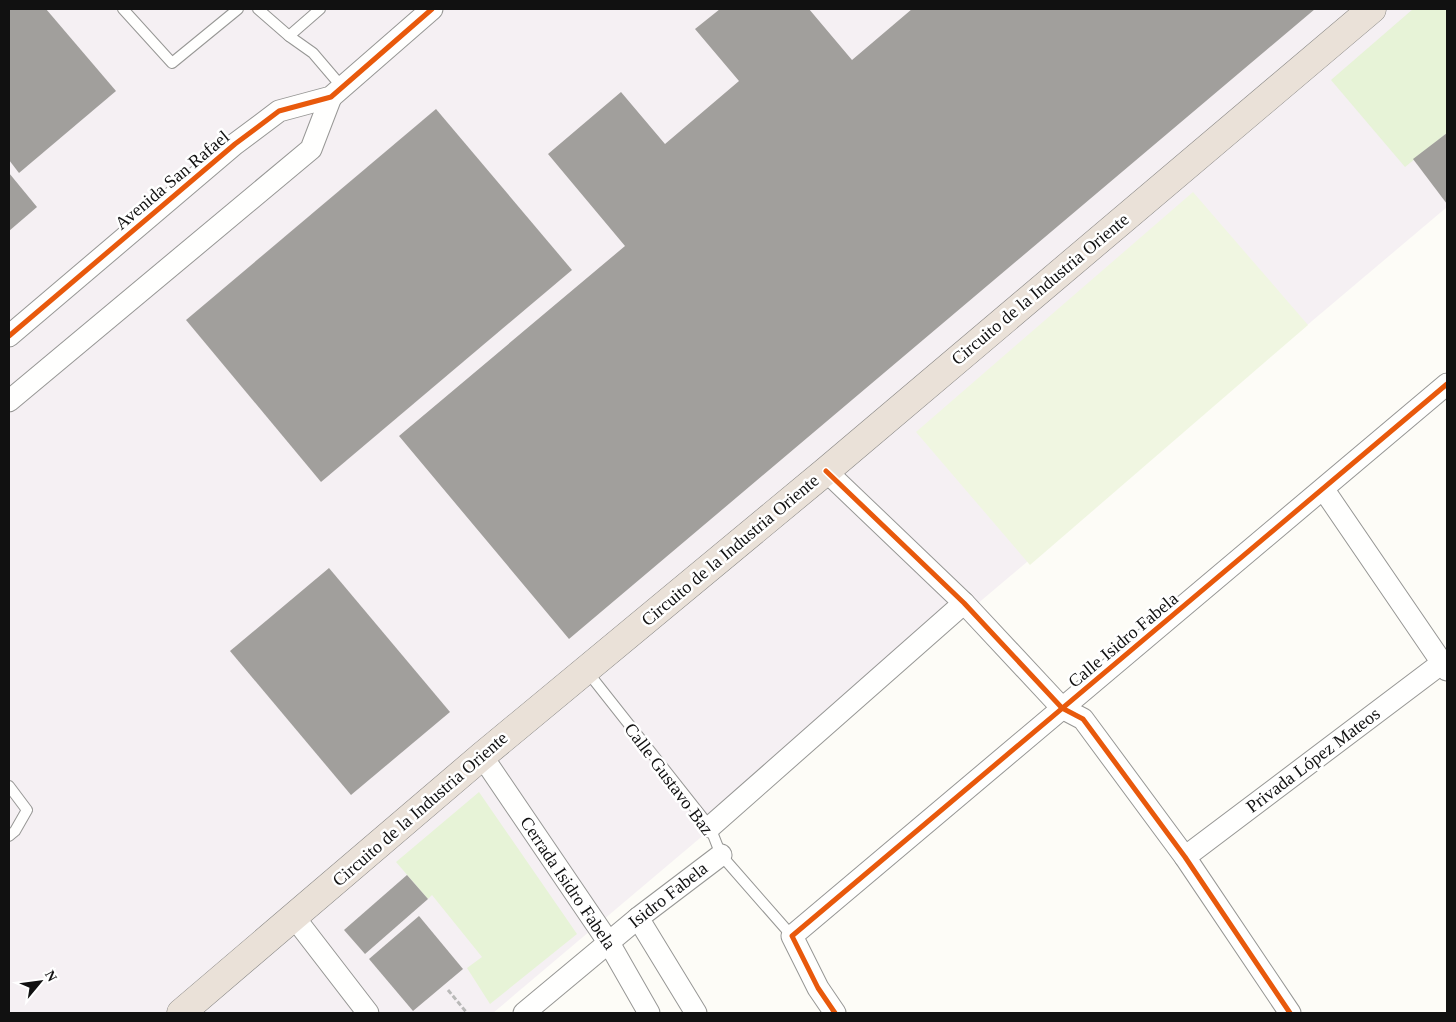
<svg xmlns="http://www.w3.org/2000/svg" width="1456" height="1022" font-family="Georgia,serif">
	<style>
		.industrial { fill: #f5f0f3 }
		.park { fill: #e7f3d7 }
		.pitch { fill: #f0f6e1 }
		.building { fill: #a19f9c }
		.lines { fill: none; stroke-linecap: round; stroke-linejoin: round }
		.lane-casing { stroke: #979795; stroke-width: 12 }
		.street-casing { stroke: #979795; stroke-width: 23 }
		.highway-casing { stroke: #858482; stroke-width: 29 }
		.path { stroke: #b9b9b8; stroke-width: 3; stroke-dasharray: 5 2.5; stroke-linecap: butt }
		.lane { stroke: #fffffe; stroke-width: 10 }
		.street { stroke: #fffffe; stroke-width: 21 }
		.highway { stroke: #eae1d8; stroke-width: 28 }
		.cycleway-casing { stroke: #fff; stroke-width: 8 }
		.cycleway { stroke: #e8590c; stroke-width: 5 }
		.labels { text-anchor: middle; stroke-width: 5; stroke-linejoin: round; paint-order: stroke }
		.street-label { font-size: 18px; fill: #111; stroke: #fff }
	</style>
	<rect width="100%" height="100%" fill="#fdfcf7"/>
	<path class="industrial" d="M9,9h1438v198l-954,806h-484z"/>
	<g class="park">
		<path d="M1413,9h34v124l-42,34 -74,-87z"/>
		<path d="M479,792l98,142 -87,70 -23,-36 15,-11 -50,-62 -4,4 -32,-37z"/>
	</g>
	<path class="pitch" d="M1193,192l115,133 -278,240 -114,-133z"/>
	<g class="building">
		<path d="M9,9h37l70,82 -97,82 -10,-13z"/>
		<path d="M720,9h89l43,51 60,-51h403l-746,630 -170,-203 226,-190 -77,-92 73,-62 44,52 74,-63 -44,-52z"/>
		<path d="M436,109l136,161 -251,212 -135,-162z"/>
		<path d="M1447,133v71l-34,-45z"/>
		<path d="M9,173l28,34 -28,24z"/>
		<path d="M329,568l121,144 -99,83 -121,-144z"/>
		<path d="M407,875l21,24 -63,55 -21,-24z"/>
		<path d="M419,916l44,53 -50,42 -44,-52z"/>
	</g>
	<g class="lines">
		<defs>
			<g id="lane">
				<path d="M123,9l49,54 66,-54"/>
				<path d="M258,9l31,27 31,-27"/>
				<path d="M289,36l24,17 29,34"/>
				<path d="M586,670l124,157 11,28 71,81"/>
				<path d="M9,786l18,24 -12,21 -6,5"/>
			</g>
			<g id="street">
				<path d="M9,336l226,-192 44,-33 52,-14 101,-88"/>
				<path d="M9,401l302,-252 20,-52"/>
				<path d="M826,471l138,132 98,105 21,11 102,138 105,156"/>
				<path d="M1324,490l123,180"/>
				<path d="M482,756l127,187 40,70"/>
				<path d="M710,827l254,-224"/>
				<path d="M1185,857l257,-194"/>
				<path d="M294,917l74,96"/>
				<path d="M638,918l58,95"/>
				<path d="M524,1013l114,-95 83,-63"/>
				<path d="M835,1013l-17,-25 -26,-52 655,-552"/>
			</g>
			<path id="highway" d="M181,1013l301,-257 344,-285 546,-462"/>
		</defs>
		<use href="#lane" class="lane-casing"/>
		<use href="#street" class="street-casing"/>
		<use href="#highway" class="highway-casing"/>
		<path class="path" d="M448,990l19,23"/>
		<use href="#lane" class="lane"/>
		<use href="#street" class="street"/>
		<use href="#highway" class="highway"/>
		<defs>
			<g id="cycleway">
				<path d="M9,336l226,-192 44,-33 52,-14 101,-88"/>
				<path d="M826,471l138,132 98,105 21,11 102,138 105,156"/>
				<path d="M835,1013l-17,-25 -26,-52 655,-552"/>
			</g>
		</defs>
		<use href="#cycleway" class="cycleway-casing"/>
		<use href="#cycleway" class="cycleway"/>
	</g>
	<g class="labels">
		<g class="street-label">
			<text transform="translate(172 180) rotate(-40)" y="6">Avenida San Rafael</text>
			<text transform="translate(1040 289) rotate(-40)" y="6">Circuito de la Industria Oriente</text>
			<text transform="translate(730 550) rotate(-40)" y="6">Circuito de la Industria Oriente</text>
			<text transform="translate(1123 640) rotate(-40)" y="6">Calle Isidro Fabela</text>
			<text transform="translate(1313 760) rotate(-37)" y="6">Privada López Mateos</text>
			<text transform="translate(669 779) rotate(53)" y="6">Calle Gustavo Baz</text>
			<text transform="translate(420 809) rotate(-41)" y="6">Circuito de la Industria Oriente</text>
			<text transform="translate(568 883) rotate(56)" y="6">Cerrada Isidro Fabela</text>
			<text transform="translate(668 895) rotate(-38)" y="6">Isidro Fabela</text>
		</g>
	</g>
	<rect width="1456" height="1022" fill="none" stroke="#111111" stroke-width="20"/>
	<g transform="translate(40 982) rotate(61)" stroke="#ffffff" stroke-width="4" paint-order="stroke">
	<path d="M0-4L9 19L0 12L-9 19Z" fill="#111111"/>
	<text y="-8" font-size="14" font-weight="bold" text-anchor="middle" fill="#111111">N</text>
	</g>
</svg>
